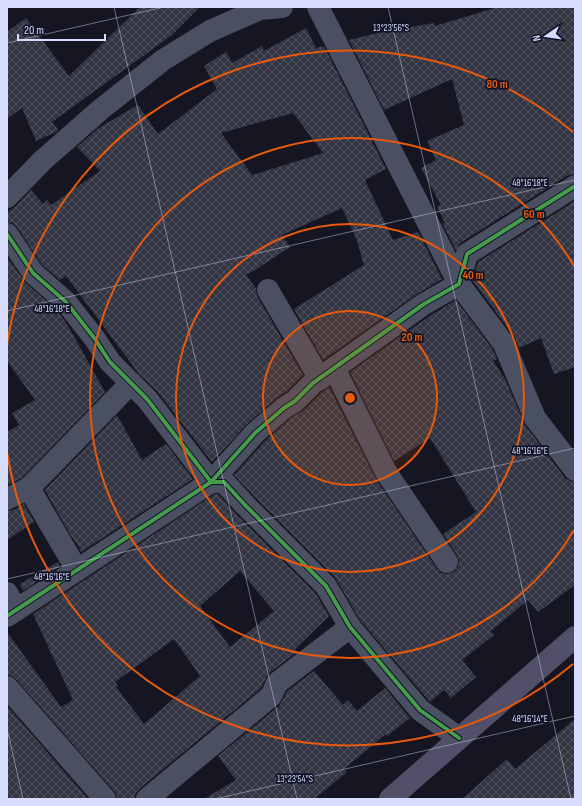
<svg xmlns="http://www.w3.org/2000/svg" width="582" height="806" font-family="'Sofia Sans Condensed',sans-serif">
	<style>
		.building { fill: url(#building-cross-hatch); fill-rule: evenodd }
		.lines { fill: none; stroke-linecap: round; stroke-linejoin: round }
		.minor { stroke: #4a5062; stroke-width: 22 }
		.major { stroke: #515068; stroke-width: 22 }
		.cycleway-casing { stroke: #101326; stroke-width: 6 }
		.cycleway { stroke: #469c4c; stroke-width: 4 }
		.ticks { fill: none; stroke: #d6ddfe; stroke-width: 1; stroke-opacity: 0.45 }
		.ring { fill: none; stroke: #e8590c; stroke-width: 2 }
		.ticks-label { font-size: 10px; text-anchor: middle; fill: #d6ddfe; stroke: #101326; stroke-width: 3.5; stroke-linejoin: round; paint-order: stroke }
		.centre { fill: #e8590c; stroke: #101326; stroke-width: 2 }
		.ring-label { font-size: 12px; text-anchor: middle; font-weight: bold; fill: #e8590c; stroke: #101326; stroke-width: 3.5; stroke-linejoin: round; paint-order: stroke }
	</style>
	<defs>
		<pattern id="building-cross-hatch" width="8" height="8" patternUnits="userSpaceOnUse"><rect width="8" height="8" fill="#333543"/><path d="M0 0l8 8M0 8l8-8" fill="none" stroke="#50525f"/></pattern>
	</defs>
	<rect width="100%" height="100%" fill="#151621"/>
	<g class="building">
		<path d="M140,7h60l-28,28 -120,87 6,8 -2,2 -20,9 -14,-33 -15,11v-87l19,-14 43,58z"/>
		<path d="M498,7h77v167l-7,1 -108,68 -4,7 -14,-27h3l-8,-16 4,-2 -20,-37 15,-8 -9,-19 37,-16 -12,-46 -68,31 -35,-70 33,-8 52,-9 1,3z"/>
		<path d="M306,28l10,20 8,-2 62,123 -21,11 28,60 25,-8 24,47 -25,15 -94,66 -29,-51 70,-44 -8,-27 -14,-30 -60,27 8,12 -38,25 -6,2 10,15 1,7 46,79 -16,16 -11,7 -29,26 -35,38 -55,-71 -18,-17 -73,-98 -6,4 -18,-15 -25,-38 -4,-4 -6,-1v-9l9,-7 15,-16 12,14 4,-4 4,5 49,-34 -23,-24 20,-18 41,-24 20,29 59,-45 -13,-23 22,-14 6,11 30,-17 2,5zM293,113l30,40 -71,22 -31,-42z"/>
		<path d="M575,201v166l-21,7 -13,-36 -22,10 -5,-12 -41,-55 5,-19z"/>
		<path d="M7,257l18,25 32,29 10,13 38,68 -83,86 -15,7v-53l12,-7 -7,-12 23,-13 -28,-39z"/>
		<path d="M456,300l37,50 4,9 -4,2 12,18 20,46 40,53 5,3 5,1v103l-37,27 -10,-12 -37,31 3,4 -32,25 14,17 -25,21 -7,-8 -14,12 -70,-82 -25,-43 -81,-81 -20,-21 30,-33 27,-24 13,-8 17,-17 8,-6 47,92 61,90 4,4 7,1 6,-2 4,-5 1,-6 -2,-6 -14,-21 33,-22 -46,-74 -36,23 -44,-89 81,-57z"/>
		<path d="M117,415l25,45 24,-16 27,35 -112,73 -2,-3 1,-1 -9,-12 -26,-46z"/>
		<path d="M215,494h3l18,20 80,80 13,22 -34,33 2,3 -28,21 -3,5 -5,10 -122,101 -4,5v5h-18v-3l-3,-5 -98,-112 -5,-4h-4v-43l54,75 12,-7 -40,-86zM240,571l34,40 -44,36 -30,-41zM174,639l26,37 -56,48 -28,-37 2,-1 -3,-4z"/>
		<path d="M24,504l10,18 -27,18v-29l6,-1z"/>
		<path d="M58,562l2,4 -37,25 -3,-7z"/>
		<path d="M314,671l29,34 5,-5 9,11 28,-23 25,30 -23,18 -1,-2 -42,35 3,3 -33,27h-110l32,-19 -18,-24 61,-50 3,-5 5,-10z"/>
		<path d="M7,706l81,93h-81z"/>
		<path d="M575,719v80h-113l45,-40 8,10z"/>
	</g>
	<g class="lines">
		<g class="minor">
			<path d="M318,7l141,277 45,60 31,74 40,52"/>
			<path d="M7,197l35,-36 58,-51 63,-50 47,-29 50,-22 22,-2"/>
			<path d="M7,234l26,39 33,29 29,37 15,23 37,37 64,83h13l21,23 81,81 24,41 70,83 39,28"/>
			<path d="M268,290l52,89"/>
			<path d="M334,368l52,104 61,90"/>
			<path d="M29,488l48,82"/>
			<path d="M7,499l22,-11 102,-105"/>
			<path d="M7,593l9,17"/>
			<path d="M7,616l204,-134 44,-49 29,-25 11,-7 18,-18 111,-79 35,-20 8,-30 108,-68"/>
			<path d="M7,687l98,112"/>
			<path d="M147,799l124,-103 6,-13 73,-56"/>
		</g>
		<path class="major" d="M390,799l185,-162"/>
		<defs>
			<g id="cycleway">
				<path d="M7,234l26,39 33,29 29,37 15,23 37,37 64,83h13l21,23 81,81 24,41 70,83 39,28"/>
				<path d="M7,616l204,-134 44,-49 29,-25 11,-7 18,-18 111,-79 35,-20 8,-30 108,-68"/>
			</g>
		</defs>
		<use href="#cycleway" class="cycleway-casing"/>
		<use href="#cycleway" class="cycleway"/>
	</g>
	<path class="ticks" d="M114,7l183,792M388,7l183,792M7,43l157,-36M7,311l568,-131M7,579l568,-131M7,728l16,71M215,799l360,-83"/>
	<circle cx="350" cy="398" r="87" fill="#e8590c" fill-opacity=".12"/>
	<g class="ring">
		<circle cx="350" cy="398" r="87"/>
		<circle cx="350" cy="398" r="174"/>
		<path d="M574 530A260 260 0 1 1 574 266"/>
		<path d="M573 664A347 347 0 0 1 7 452M7 344A347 347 0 0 1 573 132"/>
	</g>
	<g class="ticks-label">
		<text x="391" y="31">13°23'56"S</text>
		<text x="530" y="186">48°16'18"E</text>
		<text x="52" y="312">48°16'18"E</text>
		<text x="530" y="454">48°16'16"E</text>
		<text x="52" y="580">48°16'16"E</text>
		<text x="530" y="722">48°16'14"E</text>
		<text x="295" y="782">13°23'54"S</text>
	</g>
	<circle cx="350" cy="398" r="6" class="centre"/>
	<g class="ring-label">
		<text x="497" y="88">80 m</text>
		<text x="534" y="218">60 m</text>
		<text x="473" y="279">40 m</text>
		<text x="412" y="341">20 m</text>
	</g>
	<rect width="582" height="806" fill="none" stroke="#d6ddfe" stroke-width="16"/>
	<g transform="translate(546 36) rotate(257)" stroke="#101326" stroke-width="3" paint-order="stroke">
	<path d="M0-3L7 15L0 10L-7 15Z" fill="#d6ddfe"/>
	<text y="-6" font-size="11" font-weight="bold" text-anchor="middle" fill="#d6ddfe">N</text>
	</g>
	<path d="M18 34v6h87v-6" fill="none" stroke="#d6ddfe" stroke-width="2"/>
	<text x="24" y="34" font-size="12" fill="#d6ddfe" stroke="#101326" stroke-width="3" paint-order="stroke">20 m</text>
</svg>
